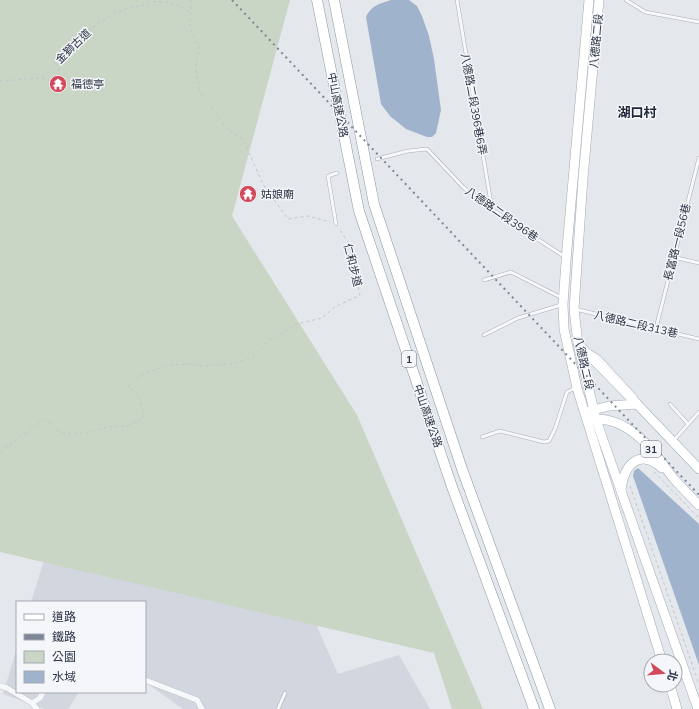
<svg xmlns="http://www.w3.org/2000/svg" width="699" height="709" font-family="Mulish,'Noto Sans TC',sans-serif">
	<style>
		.built { fill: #d2d6de }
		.green { fill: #c9d6c5 }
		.water { fill: #9fb4cc }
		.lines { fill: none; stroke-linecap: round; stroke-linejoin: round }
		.service-casing { stroke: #a9aeb7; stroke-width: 4 }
		.minor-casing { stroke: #a9aeb7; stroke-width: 6 }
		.primary-casing { stroke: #a3abb8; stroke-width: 10 }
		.motorway-casing { stroke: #8b94a3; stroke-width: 11 }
		.path { stroke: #c2c5cb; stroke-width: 1; stroke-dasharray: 3 3; stroke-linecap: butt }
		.service { stroke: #f7f8fa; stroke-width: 3 }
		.minor { stroke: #f7f8fa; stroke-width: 5.5 }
		.primary { stroke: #fff; stroke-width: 9 }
		.motorway { stroke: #fff; stroke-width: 10 }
		.rail { stroke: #7d8696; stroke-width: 2; stroke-dasharray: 2 4; stroke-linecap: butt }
		.labels { text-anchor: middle; stroke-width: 3; stroke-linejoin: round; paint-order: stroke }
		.shield { fill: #f4f6f9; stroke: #676e7b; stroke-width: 1 }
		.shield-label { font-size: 10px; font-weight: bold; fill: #2b3445 }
		.street-label { font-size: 11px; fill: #2b3445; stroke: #f4f6f9 }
		.poi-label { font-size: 11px; fill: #2b3445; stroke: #f4f6f9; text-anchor: start }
		.quarter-label { font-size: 13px; font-weight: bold; fill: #1d2536; stroke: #f4f6f9 }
	</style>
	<rect width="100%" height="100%" fill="#e4e7ec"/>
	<g class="built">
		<path d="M45,557l253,27 40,90 61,-19 31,54h-247l-38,-27v-80h-114z"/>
		<path d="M17,648v44h62l-11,17h-23l-42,-15z"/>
	</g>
	<path class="green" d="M0,0h290l-58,216 125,199 126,294h-31l-18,-56 -434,-101z"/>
	<g class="water">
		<path d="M391,0h18l8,6 5,10 7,20 5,23 7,51 -5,23 -4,4h-5l-21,-8 -16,-13 -9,-12 -15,-87c4,-11 15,-14 25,-17z"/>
		<path d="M638,468l61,56v141l-66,-189 1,-5z"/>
	</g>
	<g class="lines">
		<defs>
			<g id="service">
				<path d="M457,0l35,209"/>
				<path d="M626,0l19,12 54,10"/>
				<path d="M377,159l31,-8 19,-2 37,39 38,28 63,41"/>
				<path d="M336,224l-8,-48 9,-3"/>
				<path d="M673,257l26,6"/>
				<path d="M484,280l27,-8 51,26"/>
				<path d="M575,309l124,30"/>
				<path d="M656,328l43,-170"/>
				<path d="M484,335l34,-17 43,-13"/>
				<path d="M591,352l8,5 37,40"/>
				<path d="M670,404l18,20"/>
				<path d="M482,437l18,-6 44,11 5,-1 6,-12 12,-37 8,-4"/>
				<path d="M674,440l25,-28"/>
				<path d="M278,709l7,-16"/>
			</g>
			<g id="minor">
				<path d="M145,680l52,20 5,9"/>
				<path d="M0,686l7,2 25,15 8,-5 3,-6"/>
				<path d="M32,703l5,6"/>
			</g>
			<g id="primary">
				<path d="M589,0l-22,248 -4,56 1,25 13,59 85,273"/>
				<path d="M599,0l-16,178 -9,131 4,35 18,75 6,18 96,272"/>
				<path d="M579,345l58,59"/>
				<path d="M589,411l20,-5 28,-2 62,65"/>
				<path d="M591,420c24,-5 47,14 61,30 9,10 15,21 23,30 8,9 16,17 24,25"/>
				<path d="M621,490c3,-26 19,-42 41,-22"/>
				<path d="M670,685l7,24"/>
			</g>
			<g id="motorway">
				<path d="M317,0l42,211 92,273 83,225"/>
				<path d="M334,0l40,204 88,265 88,240"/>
			</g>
		</defs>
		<use href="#service" class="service-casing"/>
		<use href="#minor" class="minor-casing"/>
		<use href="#primary" class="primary-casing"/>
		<use href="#motorway" class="motorway-casing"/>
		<g class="path">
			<path d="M191,0l-1,26 2,9 7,12 -3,20 4,26 20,25 6,10 16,11 3,5 19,42 24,33 20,-3 22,6"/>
			<path d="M42,78l16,6 1,-24"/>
			<path d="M0,81l41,-3c26,-28 52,-60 91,-71 3,-1 6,0 9,-1 3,-1 6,-3 8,-4 16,-2 28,1 40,10"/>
			<path d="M0,452l44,-33 5,2c11,21 40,11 59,6 7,-1 14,0 21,-2 5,-1 10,-5 14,-7 -1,-15 -2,-24 -15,-31l11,-10 11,-6 21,-6 20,-1 9,2 33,-2 20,-7 16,-17 28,-16 25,-6 13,-11 25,-12 -11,-51 -10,-16"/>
			<path d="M654,472l45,46"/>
			<path d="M630,486l69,198"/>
		</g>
		<use href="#service" class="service"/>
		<use href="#minor" class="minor"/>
		<use href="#primary" class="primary"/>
		<use href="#motorway" class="motorway"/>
		<path class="rail" d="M232,0l467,495"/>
	</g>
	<defs>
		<symbol id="temple-disc" viewBox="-11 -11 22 22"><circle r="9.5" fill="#d1495b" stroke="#f4f6f9"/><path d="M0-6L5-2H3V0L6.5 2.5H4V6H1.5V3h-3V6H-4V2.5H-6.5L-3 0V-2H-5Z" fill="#fff"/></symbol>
	</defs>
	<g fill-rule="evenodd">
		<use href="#temple-disc" x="48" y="74" width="20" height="20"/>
		<use href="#temple-disc" x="238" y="184" width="20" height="20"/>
	</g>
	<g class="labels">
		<g class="shield">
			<rect x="402" y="351" width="14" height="16" rx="3"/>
			<rect x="641" y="441" width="20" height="16" rx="3"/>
		</g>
		<g class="shield-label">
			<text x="409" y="363">1</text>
			<text x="651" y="453">31</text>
		</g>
		<g class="street-label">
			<text transform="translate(596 41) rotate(-85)" y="4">八德路二段</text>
			<text transform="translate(73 46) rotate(-44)" y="4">金獅古道</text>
			<text transform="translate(474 104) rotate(80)" y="4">八德路二段396巷6弄</text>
			<text transform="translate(338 105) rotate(79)" y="4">中山高速公路</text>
			<text transform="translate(502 214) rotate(35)" y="4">八德路二段396巷</text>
			<text transform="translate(677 242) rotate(-76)" y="4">長富路一段56巷</text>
			<text transform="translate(353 265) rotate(76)" y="4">仁和步道</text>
			<text transform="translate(636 324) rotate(13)" y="4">八德路二段313巷</text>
			<text transform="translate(584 363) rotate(77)" y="4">八德路二段</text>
			<text transform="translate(428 416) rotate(71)" y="4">中山高速公路</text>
		</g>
		<g class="poi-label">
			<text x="71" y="88">福德亭</text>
			<text x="261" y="198">姑娘廟</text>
		</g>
		<g class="quarter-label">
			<text x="637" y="117">湖口村</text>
		</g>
	</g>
	<rect x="16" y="601" width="130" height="92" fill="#f4f6f9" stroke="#a4a8b1"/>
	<rect x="24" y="614" width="20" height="6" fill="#ffffff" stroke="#a4a8b1"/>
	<text x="52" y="621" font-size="12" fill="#2b3445">道路</text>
	<rect x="24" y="634" width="20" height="6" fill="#7d8696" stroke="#a4a8b1"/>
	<text x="52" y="641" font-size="12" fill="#2b3445">鐵路</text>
	<rect x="24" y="651" width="20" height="12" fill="#c9d6c5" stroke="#a4a8b1"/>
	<text x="52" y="661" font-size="12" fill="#2b3445">公園</text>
	<rect x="24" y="671" width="20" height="12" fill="#9fb4cc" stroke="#a4a8b1"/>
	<text x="52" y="681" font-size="12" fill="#2b3445">水域</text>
	<g transform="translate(663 673) rotate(106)"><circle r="19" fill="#f4f6f9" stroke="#a4a8b1"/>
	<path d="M0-3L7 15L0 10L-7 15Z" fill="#d1495b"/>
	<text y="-6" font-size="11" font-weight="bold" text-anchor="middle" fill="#2b3445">北</text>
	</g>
</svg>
